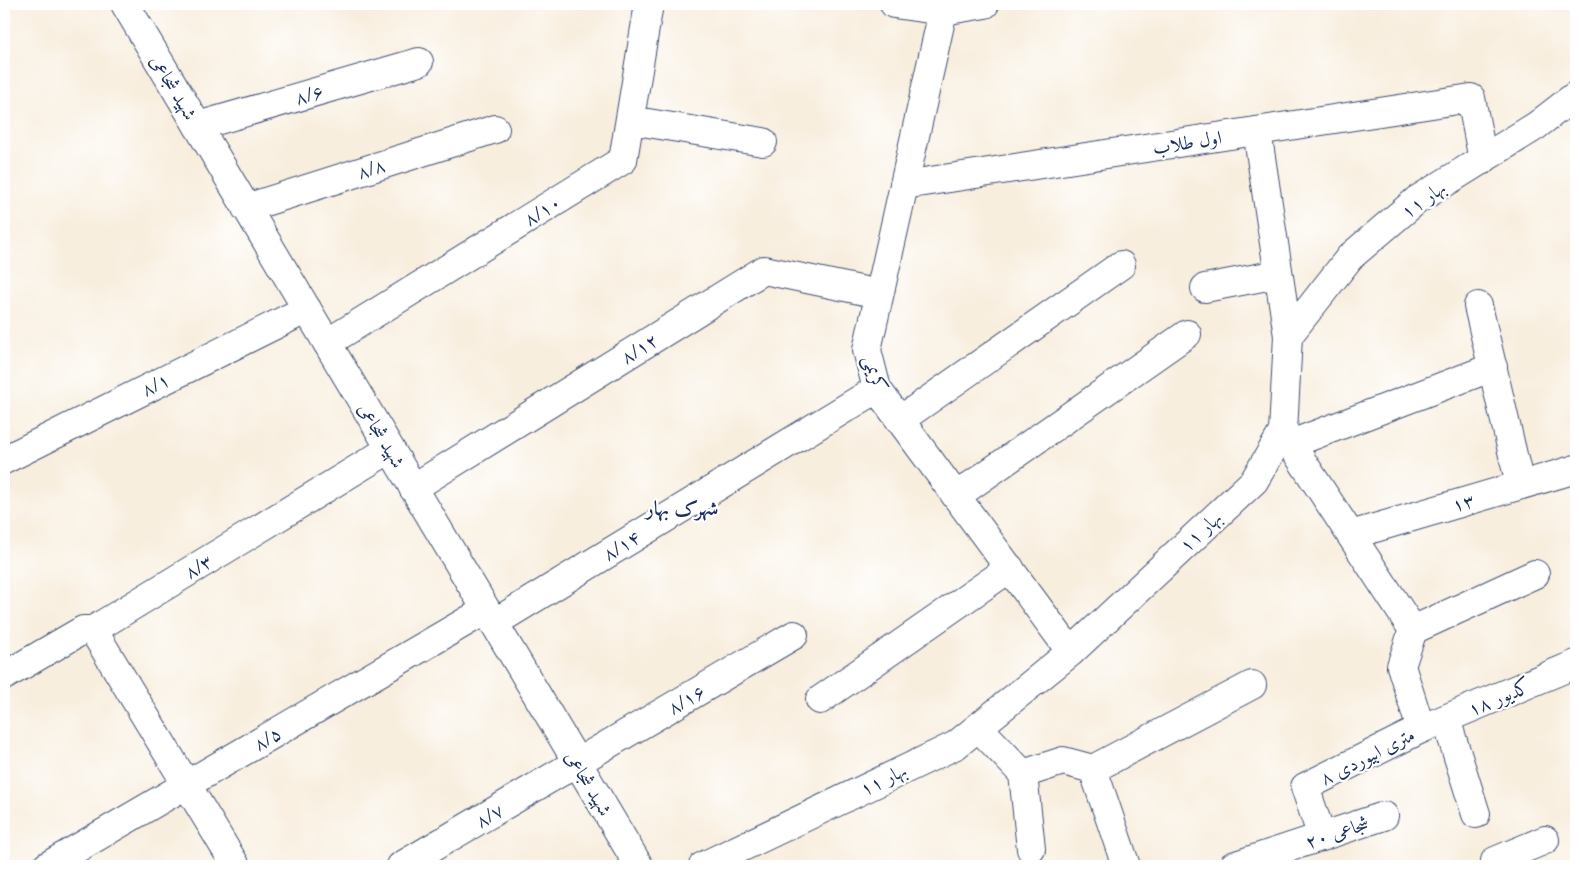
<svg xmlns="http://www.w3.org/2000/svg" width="1580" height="870" font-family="Cardo,Amiri,serif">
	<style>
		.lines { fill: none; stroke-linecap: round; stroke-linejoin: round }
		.minor-casing { stroke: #3c4c71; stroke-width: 30 }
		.minor { stroke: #fff; stroke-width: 28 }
		.labels { text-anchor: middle; stroke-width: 4.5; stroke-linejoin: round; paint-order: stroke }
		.street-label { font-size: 19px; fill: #1b2f5e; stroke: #fff }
		.neighbourhood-label { font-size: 20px; font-weight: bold; fill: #1b2f5e; stroke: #fff }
	</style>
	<rect width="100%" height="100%" fill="#fff"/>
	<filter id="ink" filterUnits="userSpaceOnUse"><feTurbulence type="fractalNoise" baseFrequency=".02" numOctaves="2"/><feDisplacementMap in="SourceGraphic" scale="10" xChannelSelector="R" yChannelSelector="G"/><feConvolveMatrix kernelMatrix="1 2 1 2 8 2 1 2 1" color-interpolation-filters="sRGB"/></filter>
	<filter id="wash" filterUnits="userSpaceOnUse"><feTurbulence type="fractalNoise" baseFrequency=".0096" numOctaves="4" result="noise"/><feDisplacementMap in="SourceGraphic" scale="20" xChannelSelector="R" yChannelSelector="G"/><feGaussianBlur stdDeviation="1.12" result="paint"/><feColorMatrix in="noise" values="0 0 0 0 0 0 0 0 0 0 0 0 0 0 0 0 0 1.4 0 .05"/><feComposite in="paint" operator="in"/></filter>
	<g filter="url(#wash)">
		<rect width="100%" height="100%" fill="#f8eede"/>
	</g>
	<g filter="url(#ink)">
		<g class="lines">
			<defs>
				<g id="minor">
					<path d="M125,4l514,862"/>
					<path d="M894,4l49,7 42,-7"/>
					<path d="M943,11l-76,339 10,39 194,263"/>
					<path d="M630,120l133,22"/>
					<path d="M198,126l221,-64"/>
					<path d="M1257,131l31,205"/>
					<path d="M904,185l567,-87 12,62"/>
					<path d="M246,208l249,-79"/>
					<path d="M1205,288l73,-14"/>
					<path d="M1478,306l42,179"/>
					<path d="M327,343l296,-183 26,-156"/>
					<path d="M900,420l221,-155"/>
					<path d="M1283,432l130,198 -12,36 20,63"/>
					<path d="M1291,444l202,-77"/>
					<path d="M4,460l303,-151"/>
					<path d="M413,488l351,-218 115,24"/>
					<path d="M956,496l231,-162"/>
					<path d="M1351,535l225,-66"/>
					<path d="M494,623l383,-234"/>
					<path d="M93,630l143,236"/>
					<path d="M1413,630l122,-56"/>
					<path d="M4,676l79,-46h10l297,-181"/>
					<path d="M820,700l190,-132"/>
					<path d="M1446,719l30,95"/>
					<path d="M978,727l45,47 40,-13 30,8 33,97"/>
					<path d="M1093,769l159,-84"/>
					<path d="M1023,774l8,75"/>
					<path d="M1322,837l-17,-50 116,-58 155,-65"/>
					<path d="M47,866l439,-256"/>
					<path d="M401,866l393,-231"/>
					<path d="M703,866l253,-121 115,-93 183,-171 29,-49 5,-96 62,-79 67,-57 119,-74 40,-31"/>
					<path d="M1233,866l151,-50"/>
					<path d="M1497,866l-2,-5 50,-21"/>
				</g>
			</defs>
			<use href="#minor" class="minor-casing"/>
			<use href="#minor" class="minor"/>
		</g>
	</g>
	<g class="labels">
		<g class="street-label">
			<text transform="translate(174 87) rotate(59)" y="7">شهید شجاعی</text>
			<text transform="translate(309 94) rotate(-16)" y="7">۸/۶</text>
			<text transform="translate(1187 142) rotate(-9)" y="7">اول طلاب</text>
			<text transform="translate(371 168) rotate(-18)" y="7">۸/۸</text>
			<text transform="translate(1423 199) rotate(-35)" y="7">بهار ۱۱</text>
			<text transform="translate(542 210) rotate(-32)" y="7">۸/۱۰</text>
			<text transform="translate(639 348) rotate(-32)" y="7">۸/۱۲</text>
			<text transform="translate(876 373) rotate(72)" y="7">کریمی</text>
			<text transform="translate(155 384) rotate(-27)" y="7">۸/۱</text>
			<text transform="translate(382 435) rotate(59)" y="7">شهید شجاعی</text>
			<text transform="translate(1463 502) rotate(-16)" y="7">۱۳</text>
			<text transform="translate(1200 531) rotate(-43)" y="7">بهار ۱۱</text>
			<text transform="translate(621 545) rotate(-31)" y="7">۸/۱۴</text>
			<text transform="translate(198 566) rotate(-31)" y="7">۸/۳</text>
			<text transform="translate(1499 697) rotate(-23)" y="7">کدیور ۱۸</text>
			<text transform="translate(686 699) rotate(-30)" y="7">۸/۱۶</text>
			<text transform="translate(267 738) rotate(-30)" y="7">۸/۵</text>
			<text transform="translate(1367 756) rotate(-27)" y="7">۸ متری ابیوردی</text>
			<text transform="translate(883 779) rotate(-26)" y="7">بهار ۱۱</text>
			<text transform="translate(589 783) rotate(59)" y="7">شهید شجاعی</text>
			<text transform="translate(489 815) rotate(-30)" y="7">۸/۷</text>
			<text transform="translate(1337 832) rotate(-18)" y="7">شجاعی ۲۰</text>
		</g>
		<g class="neighbourhood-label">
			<text x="682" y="515">شهرک بهار</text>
		</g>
	</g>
	<rect width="1580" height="870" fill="none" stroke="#fff" stroke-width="20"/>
</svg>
